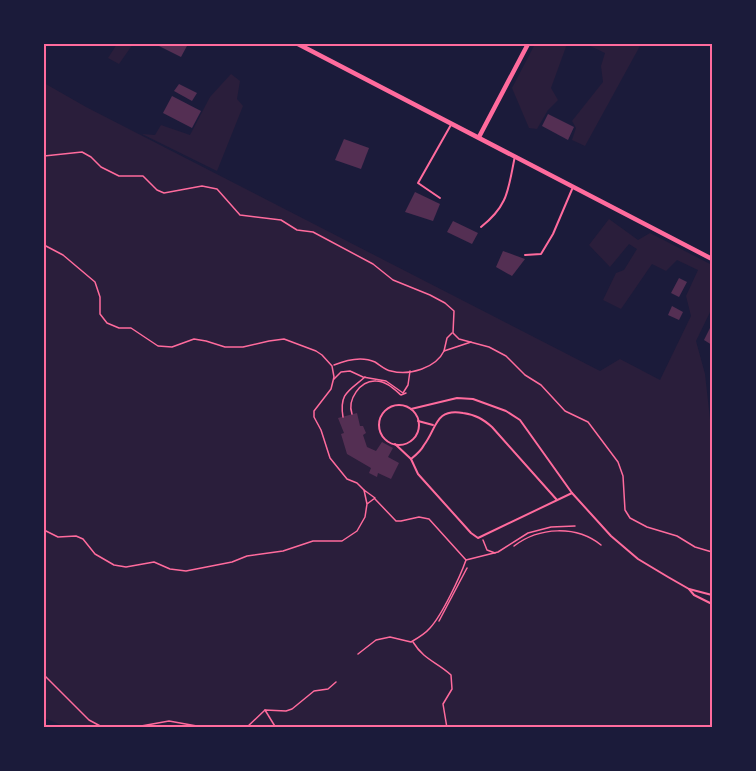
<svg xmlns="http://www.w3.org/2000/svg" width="756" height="771" font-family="'Golos Text',sans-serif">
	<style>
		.green { fill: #2a1e3b }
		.building { fill: #542f53 }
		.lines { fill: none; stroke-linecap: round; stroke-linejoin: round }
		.path { stroke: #ff6b9d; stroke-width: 1.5 }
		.service { stroke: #ff6b9d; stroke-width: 2 }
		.minor { stroke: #ff6b9d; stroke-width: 4.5 }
		.neatline { fill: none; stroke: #ff6b9d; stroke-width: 2 }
	</style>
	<rect width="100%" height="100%" fill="#1b1b3a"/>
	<g class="green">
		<path d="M117,44h16l-14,20 -11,-6z"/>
		<path d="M535,44h32l-16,44 7,12 -10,10 -11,19 -8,-1 -17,-40z"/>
		<path d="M586,44h55l-56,102 -13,-6 4,-12 -4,-7 31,-39 -2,-16 4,-13z"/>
		<path d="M231,74l9,7 -3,18 6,7 -26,65 -75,-37 13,1 6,-10 29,10 20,-38z"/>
		<path d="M44,83l42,24 514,264 20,-12 40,21 31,-64 -5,-20 12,-26 -21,-10 -11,11 -14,-7 -31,45 -18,-9 13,-27 8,-3 13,-21 -8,-5 -19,23 -21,-22 20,-26 29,21 12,-7 62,32v43l-16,33 9,33 5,45 2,1v307l-643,1 -25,-10z"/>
	</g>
	<g class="building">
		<path d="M155,44h33l-7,13z"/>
		<path d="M179,84l18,9 -5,8 -18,-10z"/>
		<path d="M172,96l29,15 -9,17 -29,-15z"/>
		<path d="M548,114l26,13 -6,13 -26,-14z"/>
		<path d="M344,139l25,9 -8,21 -26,-9z"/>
		<path d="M415,192l25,12 -7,17 -28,-9z"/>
		<path d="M453,221l25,12 -6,11 -25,-12z"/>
		<path d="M503,251l22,8 -13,17 -16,-9z"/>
		<path d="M679,278l8,4 -8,15 -8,-4z"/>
		<path d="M672,306l11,6 -4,8 -11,-5z"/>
		<path d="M710,328l2,1v16l-8,-5z"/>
		<path d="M357,413l3,13h3l3,7 -3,2 4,12 9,4 6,-9 11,6 -5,9 11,6 -8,16 -13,-6 -1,4 -8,-4 2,-5 -24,-14 -6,-20 3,-1 -6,-15z"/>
	</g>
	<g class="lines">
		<g class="path">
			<path d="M44,156l38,-4 9,5 10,10 18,9h24l14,14 7,3 38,-7 15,3 23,26 41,5 16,10 16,2 60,32 20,16 37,15 15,8 9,8 -1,22 6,6 30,8 17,9 19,19 16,10 24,26 23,11 30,40 5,14 2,34 5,8 17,9 30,9 18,11 17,5"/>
			<path d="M44,245l19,10 32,27 5,15v17l7,9 12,5h12l27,18 14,1 22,-8 12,2 19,6h18l26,-6 15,-2 32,12 6,4 10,11 2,11 -3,12 -17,22v6l7,13 9,28 17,21 10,4 7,7"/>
			<path d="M452,333l-5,5 -3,13 27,-9"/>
			<path d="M334,365c12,-5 28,-9 41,-3 5,3 10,8 16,9 18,5 45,-3 53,-20"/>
			<path d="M334,379l7,-7 9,-1 13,6 23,4 17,12 5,-8 2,-14"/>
			<path d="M352,414c-5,-14 8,-34 24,-33 10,0 18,8 25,14l5,-2"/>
			<path d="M343,417c-4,-24 6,-26 22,-40"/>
			<path d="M44,530l14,7 18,-1 7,3 12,15 19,11 12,2 28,-5 16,7 16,2 46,-9 15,-6 36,-5 30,-10h29l15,-10 8,-14 2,-13 8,-6 -11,-8 3,14"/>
			<path d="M483,540l4,10 8,3"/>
			<path d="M514,546c25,-19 62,-21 87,-1"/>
			<path d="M466,560l32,-8 30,-19 23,-6 24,-1"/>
			<path d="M439,621l28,-53"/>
			<path d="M413,642c11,18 24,20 38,33l1,14 -9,15 4,24"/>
			<path d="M358,654l18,-14 14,-3 21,5c7,-4 14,-8 19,-14 12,-13 30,-51 36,-68l-37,-41 -10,-2 -18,4h-5l-21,-22"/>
			<path d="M44,675l45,45 15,8"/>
			<path d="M265,710l11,18"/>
			<path d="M130,728l39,-7 39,7"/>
			<path d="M246,728l19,-18 21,1 6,-2 22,-18 14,-2 8,-7"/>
		</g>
		<g class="service">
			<path d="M440,198l-22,-15 34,-60"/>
			<path d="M481,227c28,-22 27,-38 34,-71"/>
			<path d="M525,255l16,-1 12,-20 20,-47"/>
			<circle cx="399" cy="425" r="20"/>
			<path d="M411,409l46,-11 16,1 33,12 14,9 52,73 39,43 27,23 30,18 21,12 23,6"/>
			<path d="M418,421l15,4"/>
			<path d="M395,444l16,15 7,15 53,59 7,5 94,-45"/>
			<path d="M411,459c5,-4 10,-8 13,-14 13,-17 11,-37 39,-32 13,2 20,6 29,14l65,73"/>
			<path d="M689,589l5,6 18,9"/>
		</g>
		<g class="minor">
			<path d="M298,44l414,215"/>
			<path d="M479,137l49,-93"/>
		</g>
	</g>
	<rect width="756" height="771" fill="none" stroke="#1b1b3a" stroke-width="90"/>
	<rect x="45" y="45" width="666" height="681" class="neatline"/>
</svg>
